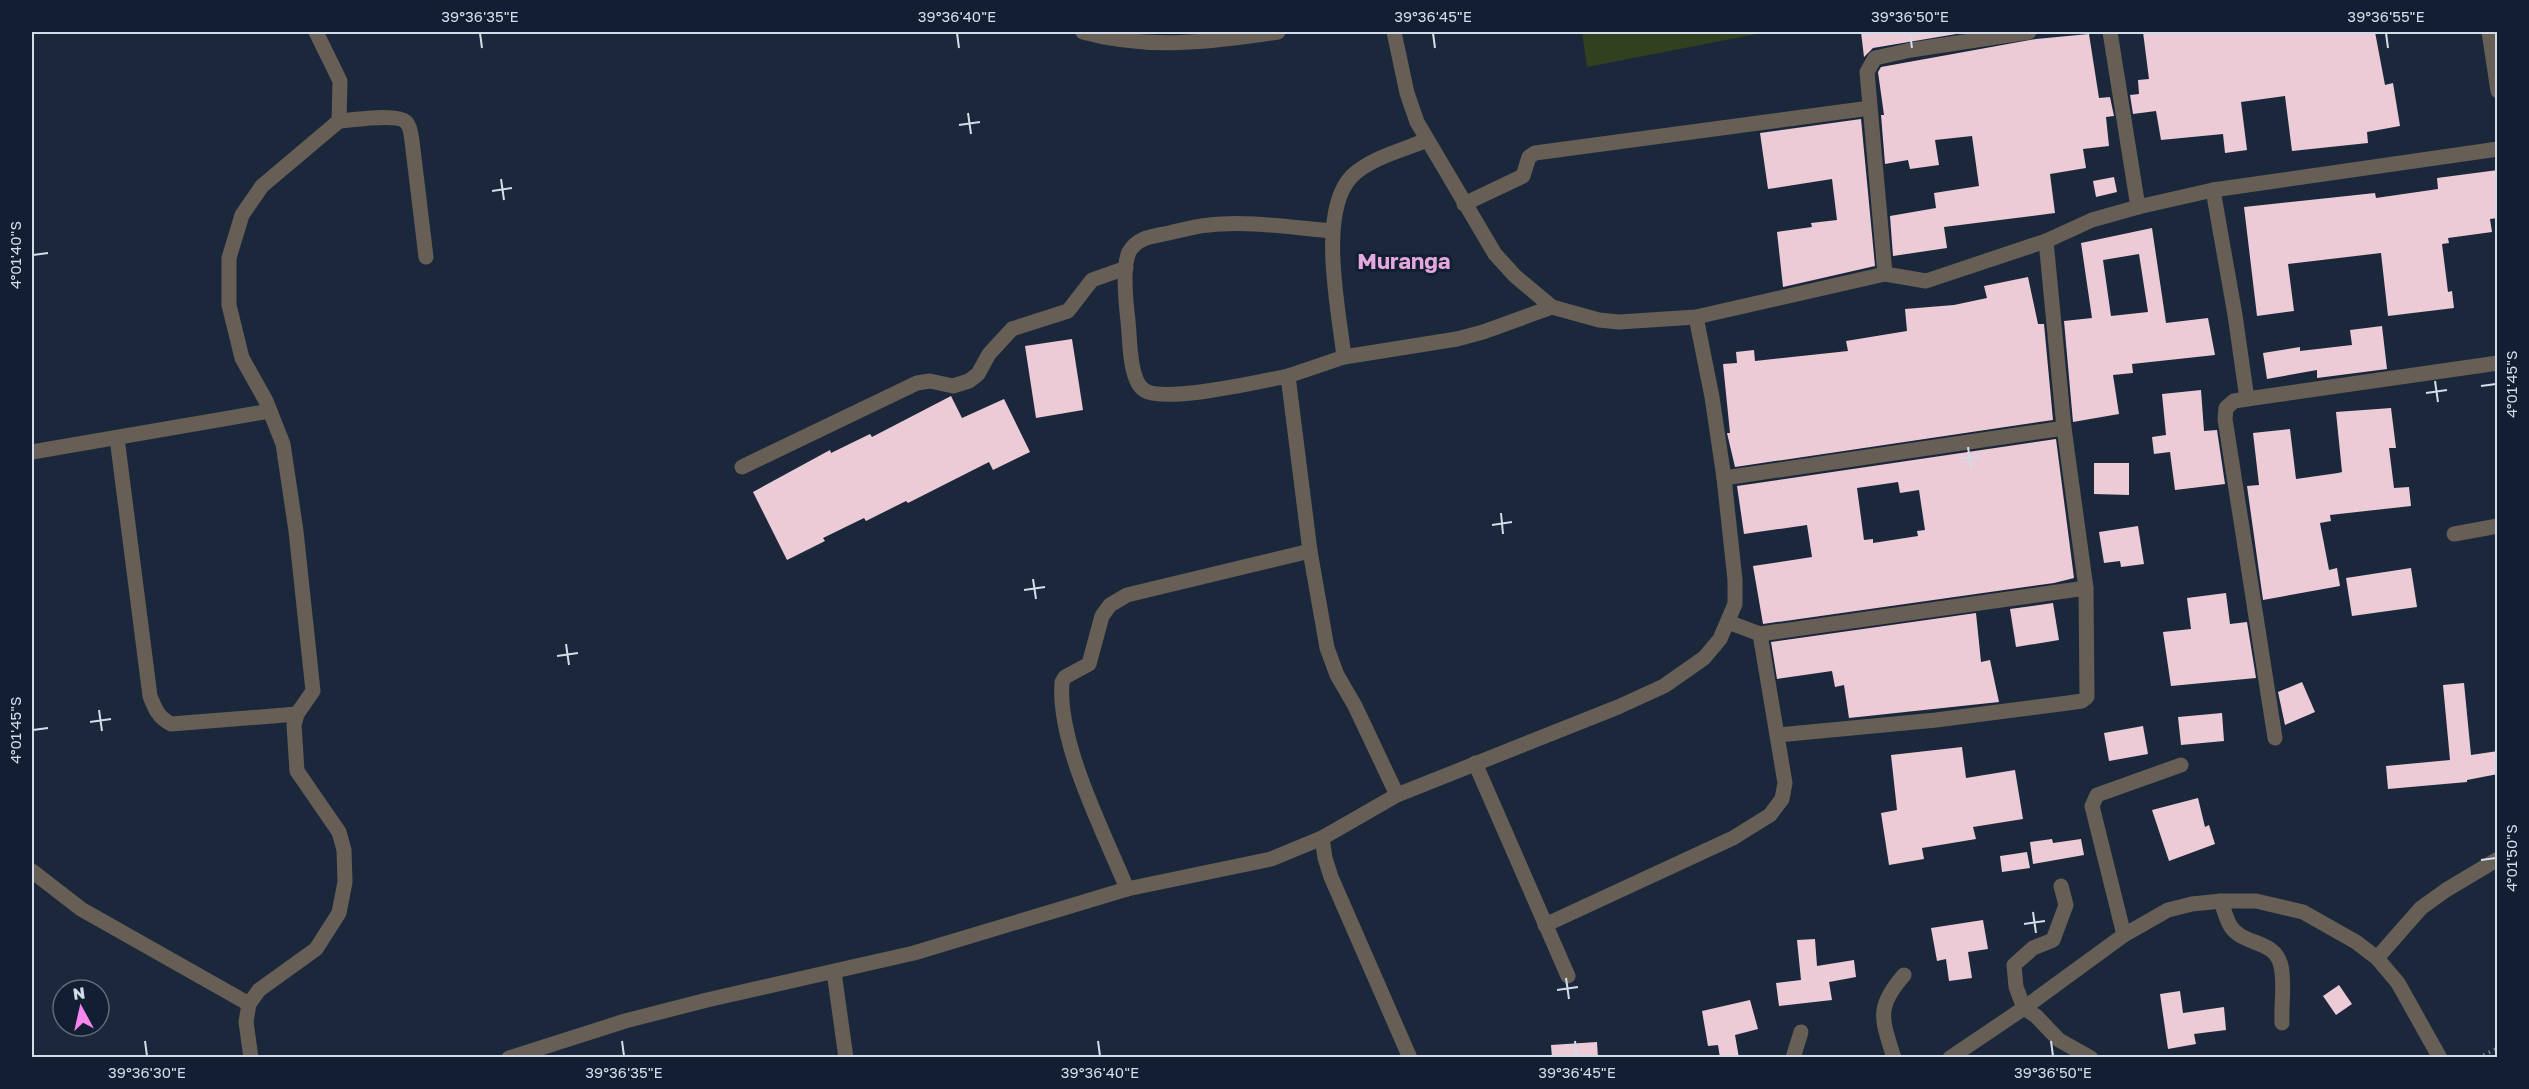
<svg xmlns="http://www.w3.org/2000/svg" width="2529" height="1089" font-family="'Golos Text',sans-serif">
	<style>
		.green { fill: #31401e }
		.building { fill: #eccbd7; fill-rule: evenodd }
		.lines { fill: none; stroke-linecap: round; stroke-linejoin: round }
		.path { stroke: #6f7a8b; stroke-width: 4; stroke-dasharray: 1.5 4.5; stroke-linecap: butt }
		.minor { stroke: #675e55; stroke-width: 15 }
		.ticks { fill: none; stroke: #d3dce9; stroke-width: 2 }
		.labels { text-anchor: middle; stroke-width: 6; stroke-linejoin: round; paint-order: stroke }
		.neighbourhood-label { font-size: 22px; font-weight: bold; fill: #e5a8de; stroke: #121e31 }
		.neatline { fill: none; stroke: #d3dce9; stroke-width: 2 }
		.ticks-label { font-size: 15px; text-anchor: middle; fill: #d3dce9 }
	</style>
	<rect width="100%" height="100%" fill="#1b283c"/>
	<path class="green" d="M1582,32h185l-180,35z"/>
	<g class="building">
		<path d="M1861,32h107l-95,16 -9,9z"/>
		<path d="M2143,32h232l10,53 8,-2 7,43 -33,6 1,11 -76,8 -7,-55 -44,6 6,48 -22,3 -2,-19 -62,6 -5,-29 -23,3 -3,-19 9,-1 -1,-14 11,-1z"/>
		<path d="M2089,34l10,64 11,-1 4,19 -8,1 3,29 -26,3 3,19 -36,6 5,39 -111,14 3,21 -54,8 -3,-40 46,-8 -2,-15 45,-7 -7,-50 -37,4 4,25 -29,4 -2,-9 -23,4 -4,-49h3l-6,-43 3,-5 155,-28z"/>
		<path d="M1861,119l14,147 -92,21 -6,-55 35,-5 -1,-4 26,-3 -5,-41 -64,10 -8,-56z"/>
		<path d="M2498,170v48l-8,1 2,13 -44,6 1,5 -7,1 6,48 4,-1 2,17 -66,8 -7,-63 -93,11 6,47 -37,5 -13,-109 131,-14 1,5 62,-9 -1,-11z"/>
		<path d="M2114,177l3,15 -21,5 -3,-16z"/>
		<path d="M2152,228l14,95 42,-5 7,37 -83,9 1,9 -20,2 6,39 -46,8 -9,-101 28,-3 -11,-75zM2139,254l9,58 -37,4 -8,-56z"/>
		<path d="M2028,277l10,47h6l9,96 -318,47 -8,-34h3l-7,-69 14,-1 -1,-11 18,-2 1,11 93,-10 -2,-10 61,-10 -2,-22 49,-4 33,-7 -3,-12z"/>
		<path d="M2382,326l5,43 -70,9v-8l-50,9 -4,-26 37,-6v4l52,-6 -2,-15z"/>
		<path d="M1072,339l11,71 -47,8 -11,-72z"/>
		<path d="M2201,390l3,41 13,-1 8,54 -50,6 -5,-38 -16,2 -2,-17 14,-2 -4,-41z"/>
		<path d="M951,396l11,22 42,-19 26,53 -37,18 -4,-8 -81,41 -2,-2 -40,20 -2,-3 -41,20 2,3 -38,19 -34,-68 77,-42 1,3 39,-19 2,3z"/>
		<path d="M2391,408l5,40h-7l5,40 15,-1 2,19 -81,9 1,6 -11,2 9,47 8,-2 3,18 -77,14 -16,-114 12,-1 -6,-52 37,-4 6,50 42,-6 4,-1 -6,-60z"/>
		<path d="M2056,439l18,139 -20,5 -291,41 -10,-58 59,-9 -5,-32 -63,9 -7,-48zM1898,482l2,11 19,-3 6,40 -8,1 1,5 -45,7v-4l-9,1 -7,-52z"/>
		<path d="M2094,463h35v32l-35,-1z"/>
		<path d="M2138,526l6,38 -23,3 -1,-6 -16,2 -5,-31z"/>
		<path d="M2411,568l6,39 -65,9 -6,-38z"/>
		<path d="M2226,593l4,31 17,-2 9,56 -85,8 -8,-54 28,-3 -4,-31z"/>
		<path d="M2053,603l6,37 -43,7 -6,-38z"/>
		<path d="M1976,613l5,49 9,-2 9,42 -150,16 -5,-33 -9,2 -3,-16 -55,8 -6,-37z"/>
		<path d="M2302,682l13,30 -30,13 -7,-33z"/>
		<path d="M2464,683l7,72 27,-4v23l-31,6v2l-79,7 -2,-23 64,-6 -7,-75z"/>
		<path d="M2222,713l2,28 -43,4 -3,-28z"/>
		<path d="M2143,726l5,28 -39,7 -5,-28z"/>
		<path d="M1962,747l4,31 49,-8 8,49 -50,8 3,12 -54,9 2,11 -35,6 -8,-52 16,-3 -6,-55z"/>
		<path d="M2198,798l7,29 4,-2 6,19 -46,17 -17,-51z"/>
		<path d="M2052,839l1,4 28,-4 3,16 -51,9 -3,-22z"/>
		<path d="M2027,852l3,16 -28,4 -2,-16z"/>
		<path d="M1983,920l5,29 -20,3 4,26 -23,3 -3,-22 -9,2 -6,-33z"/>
		<path d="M1815,939l2,27 37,-6 2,17 -27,5 3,18 -53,6 -3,-23 25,-3 -4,-40z"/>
		<path d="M2339,985l13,19 -16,11 -13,-19z"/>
		<path d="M2180,991l3,22 41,-6 2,23 -32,4 2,10 -28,5 -8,-55z"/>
		<path d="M1750,1000l8,29 -23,6 4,23h-19l-2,-13 -10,1 -6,-35z"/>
		<path d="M1597,1042l1,16h-46l-1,-13z"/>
	</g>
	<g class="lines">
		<path class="path" d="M2478,1058l20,-10"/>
		<g class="minor">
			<path d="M1083,32c64,18 130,10 195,0"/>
			<path d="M1394,32l13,61 10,29 78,132 20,22 37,31 47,13 20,2 77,-5 189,-43 41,7 120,-40 46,-21 46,-13 75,-17 285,-41"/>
			<path d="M2110,32l28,175"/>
			<path d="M2489,32l9,59"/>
			<path d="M339,121c14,-1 58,-8 67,1 5,5 5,13 6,19l14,116"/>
			<path d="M2213,190l22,125 12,84"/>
			<path d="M1464,204l59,-28 6,-19 6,-4 335,-45"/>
			<path d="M1332,231c-38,-3 -85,-11 -123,-6 -14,1 -27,5 -40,8 -15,3 -32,4 -40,19 -7,15 -3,52 -1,69 2,17 1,59 16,69 21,14 117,-9 144,-14l22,175 17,97 10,27 18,31 42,89"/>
			<path d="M1885,274l-18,-202 8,-14 36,-8 118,-18"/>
			<path d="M1344,357c-5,-46 -27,-145 8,-181 18,-18 51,-26 75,-36"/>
			<path d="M1288,376l56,-19 113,-18 26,-7 69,-25"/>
			<path d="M117,438l33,258c5,13 8,21 21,28l126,-10"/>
			<path d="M32,452l238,-41"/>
			<path d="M742,467l175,-84 13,-2 23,5 16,-5 9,-7 11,-20 23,-25 56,-18 24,-31 34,-12"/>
			<path d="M1724,478l340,-50"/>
			<path d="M2454,534l44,-8"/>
			<path d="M1728,622l32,12 326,-46"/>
			<path d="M1778,735l158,-15 132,-17 14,-2 5,-4 -1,-109 -22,-160 -18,-187"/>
			<path d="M2275,738l-50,-319 1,-11 8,-7 13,-2 251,-36"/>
			<path d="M1475,763l93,213"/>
			<path d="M1322,838l3,20 6,19 79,181"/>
			<path d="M32,871l49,38 168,95"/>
			<path d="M2061,886l5,19 -13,35 -20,8 -19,17 2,22 8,21 12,8 23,24 32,18"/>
			<path d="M1127,889c-23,-57 -70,-146 -65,-207l3,-5 24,-13 13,-48 8,-11 17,-10 183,-44"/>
			<path d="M2221,901c3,9 5,18 10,26 13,19 44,12 50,39 4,18 0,38 1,57"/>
			<path d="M1545,925l188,-87 37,-23 12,-16 3,-16 -25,-149"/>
			<path d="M2124,935l-32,-129 5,-11 84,-30"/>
			<path d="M834,972l12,86"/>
			<path d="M251,1058l-5,-36 3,-18 10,-14 57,-41 23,-36 6,-31 -1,-32 -5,-18 -42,-61 -3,-46 3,-11 16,-23 -17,-160 -13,-87 -17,-43 -24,-43 -13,-53v-47l13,-43 20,-29 77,-65 1,-40 -24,-49"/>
			<path d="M509,1058l116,-37 82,-21 207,-47 213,-64 144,-30 51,-21 75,-43 221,-88 46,-21 40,-28 16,-19 15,-35v-24l-11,-102 -12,-81 -16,-80"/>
			<path d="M1793,1058l8,-26"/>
			<path d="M1894,1058c-12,-39 -19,-50 10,-83"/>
			<path d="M1950,1058l74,-50 100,-73 44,-25 24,-6 29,-3h35l47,11 53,30 21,16"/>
			<path d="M2440,1058l-42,-75 -21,-25 44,-50 25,-18 52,-31"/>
		</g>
	</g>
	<path class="ticks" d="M480,33l2,15M957,33l2,15M1433,33l2,15M1910,33l2,15M2386,33l2,15M968,113l3,21M959,125l21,-3M501,179l3,21M492,191l20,-3M33,255l15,-2M2435,381l3,21M2481,386l15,-2M2426,393l21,-3M1968,447l3,21M1959,459l21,-3M1501,513l2,21M1492,525l20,-3M1033,579l3,20M1024,590l21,-3M566,644l3,21M557,656l21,-3M99,710l3,21M90,722l21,-3M33,730l15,-2M2481,860l15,-2M2033,912l3,21M2024,924l21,-3M1566,978l3,21M1557,990l21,-3M145,1041l2,15M622,1041l2,15M1098,1041l2,15M1575,1041l2,15M2051,1041l2,15"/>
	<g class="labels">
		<g class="neighbourhood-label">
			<text x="1404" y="269">Muranga</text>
		</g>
	</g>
	<rect width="2529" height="1089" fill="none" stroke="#121e31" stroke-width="66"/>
	<g transform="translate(81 1008) rotate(352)"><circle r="28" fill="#121e31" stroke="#5f6a7b" stroke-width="1.5"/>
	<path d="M0-4.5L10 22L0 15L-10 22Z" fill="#f688ed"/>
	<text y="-9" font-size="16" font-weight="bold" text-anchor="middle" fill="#d3dce9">N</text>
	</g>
	<rect x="33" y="33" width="2463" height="1023" class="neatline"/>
	<g class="ticks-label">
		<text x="480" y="22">39°36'35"E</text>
		<text x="957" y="22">39°36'40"E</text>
		<text x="1433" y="22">39°36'45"E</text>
		<text x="1910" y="22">39°36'50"E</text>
		<text x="2386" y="22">39°36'55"E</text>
		<text transform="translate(16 255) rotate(-90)" y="5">4°01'40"S</text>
		<text transform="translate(2512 384) rotate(-90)" y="5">4°01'45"S</text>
		<text transform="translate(16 730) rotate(-90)" y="5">4°01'45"S</text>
		<text transform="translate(2512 858) rotate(-90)" y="5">4°01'50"S</text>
		<text x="147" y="1078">39°36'30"E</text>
		<text x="624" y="1078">39°36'35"E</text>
		<text x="1100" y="1078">39°36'40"E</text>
		<text x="1577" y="1078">39°36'45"E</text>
		<text x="2053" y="1078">39°36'50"E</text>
	</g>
</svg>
